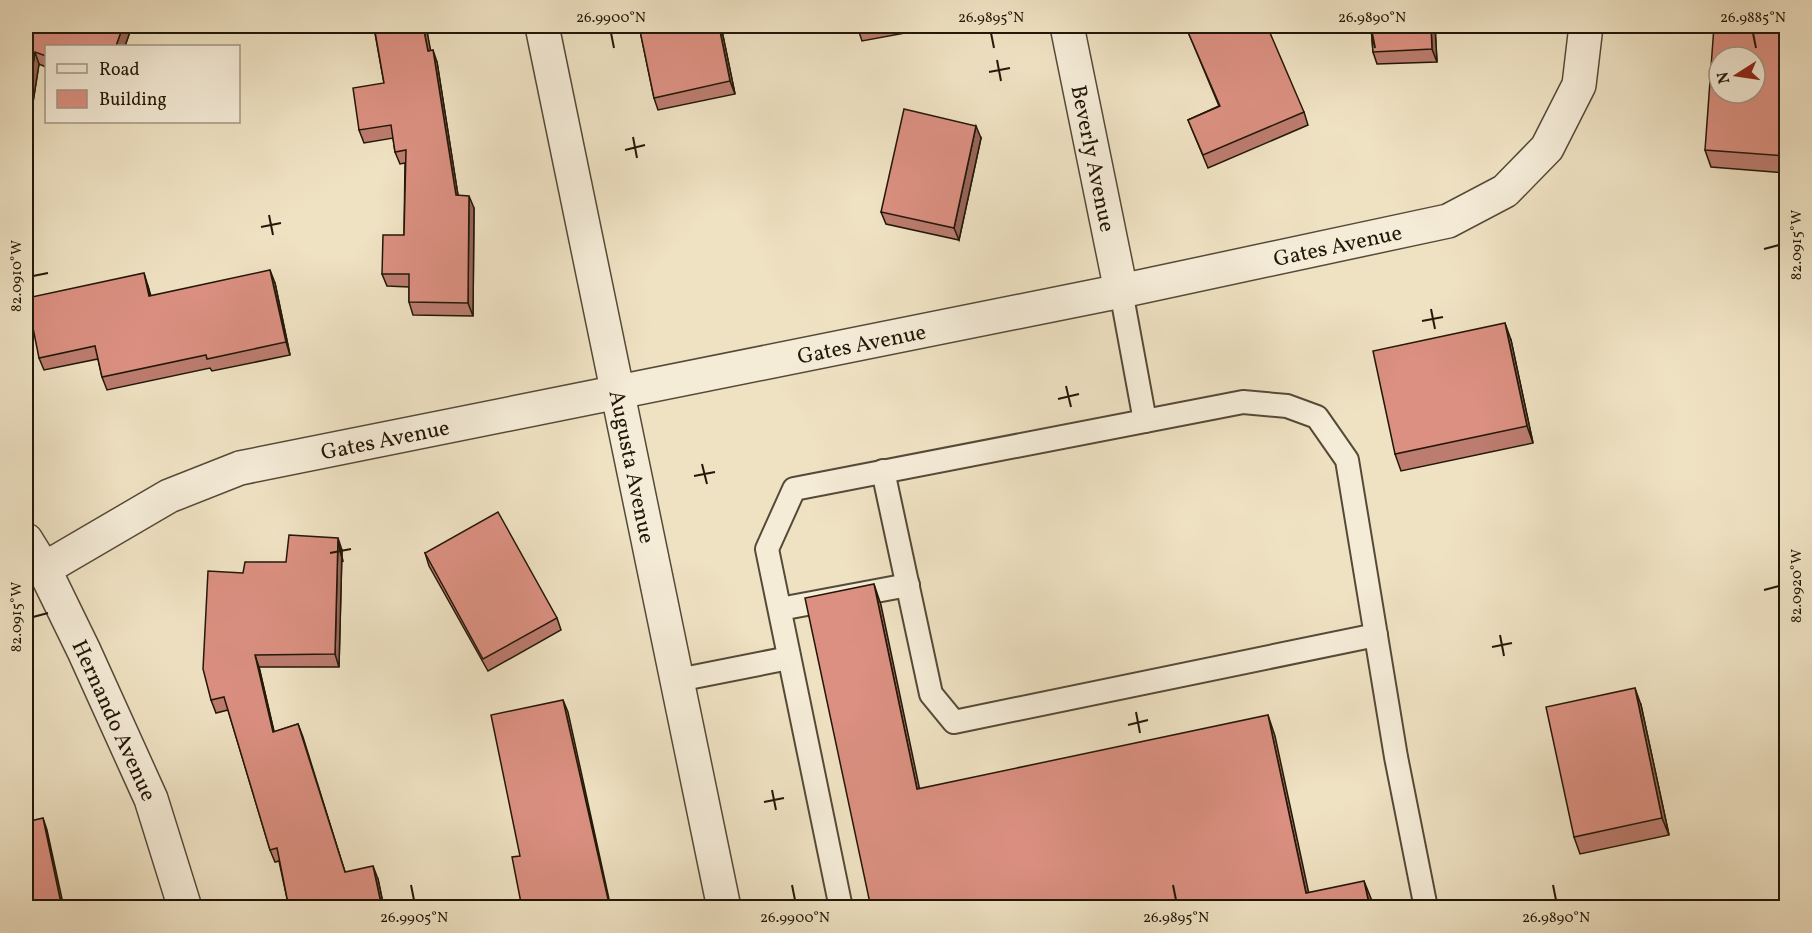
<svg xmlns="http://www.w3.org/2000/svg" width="1812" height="933" font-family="Vollkorn,serif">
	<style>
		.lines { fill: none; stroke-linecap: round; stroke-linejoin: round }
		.service-casing { stroke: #554a37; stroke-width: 26 }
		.minor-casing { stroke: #554a37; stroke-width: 36 }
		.service { stroke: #f5ecd8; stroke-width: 22 }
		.minor { stroke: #f5ecd8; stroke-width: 33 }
		.wall { fill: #bc7c6f; stroke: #221708; stroke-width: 1.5 }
		.shaded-wall { fill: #99655a; stroke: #221708; stroke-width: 1.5 }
		.building { fill: #db9081; stroke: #221708; stroke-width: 1.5; fill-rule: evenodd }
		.ticks { fill: none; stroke: #221708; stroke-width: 2 }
		.labels { text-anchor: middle; stroke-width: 6; stroke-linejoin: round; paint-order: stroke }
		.street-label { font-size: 22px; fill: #221708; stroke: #f5ecd8 }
		.neatline { fill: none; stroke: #221708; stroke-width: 2 }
		.ticks-label { font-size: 15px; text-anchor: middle; fill: #221708 }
	</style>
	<rect width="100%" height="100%" fill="#efe2c3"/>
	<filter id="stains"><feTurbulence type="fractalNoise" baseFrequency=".00333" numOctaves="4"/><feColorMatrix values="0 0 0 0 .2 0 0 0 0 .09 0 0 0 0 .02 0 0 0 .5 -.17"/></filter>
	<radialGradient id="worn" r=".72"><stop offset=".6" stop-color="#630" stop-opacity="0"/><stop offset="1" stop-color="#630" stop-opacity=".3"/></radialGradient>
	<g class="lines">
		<defs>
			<g id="service">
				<path d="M1121,291l24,130"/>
				<path d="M883,471l48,223 23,28 422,-87"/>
				<path d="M780,609l128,-24"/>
				<path d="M678,680l111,-22"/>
				<path d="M841,908l-74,-359 27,-60 449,-87 44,4 30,11 30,43 49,297 30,151"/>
			</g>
			<g id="minor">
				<path id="s1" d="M542,26l182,882"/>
				<path id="s2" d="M1067,26l54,265"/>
				<path id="s3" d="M26,540l18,29 40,82 67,148 34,109"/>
				<path id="s4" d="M44,569l125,-73 71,-28 881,-177 327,-70 57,-30 42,-43 32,-63 7,-59"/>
			</g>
		</defs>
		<use href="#service" class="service-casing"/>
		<use href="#minor" class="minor-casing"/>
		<use href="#service" class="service"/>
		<use href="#minor" class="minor"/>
	</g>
	<g class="wall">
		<path d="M26,26h106l-7,20h-79v21l-7,-3 -13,83z"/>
		<path d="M370,26h56l4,24 7,12 21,133 16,13 -1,108 -60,-1 -4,-13v-15l-22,-1 -5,-12 22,-39 1,-72 -5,1 -5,-12 -2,-14 -29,5 -5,-13 25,-47 -10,-55h-2z"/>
		<path d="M639,26h82l14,68 -77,16 -4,-12z"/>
		<path d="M857,26h86l-81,15z"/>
		<path d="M1371,26h64l2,36 -60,2 -4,-12z"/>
		<path d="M1786,27v146l-75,-6 -6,-17z"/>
		<path d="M1198,28l106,84 4,13 -100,43 -20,-48 31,-14 -31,-74z"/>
		<path d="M981,138l-22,102 -73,-16 -5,-12z"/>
		<path d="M275,283l15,72 -78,16 -2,-3 -103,22 -5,-13 -4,-18 -54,11 -5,-12 109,-72 3,10z"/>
		<path d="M1511,340l22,103 -132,28 -6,-17z"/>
		<path d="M342,550l-3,117h-80l15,65 24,-8 47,148 33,7 6,29h-95l-10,-47 -4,1 -5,-12 -42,-140 -12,3 -5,-13 32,-127z"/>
		<path d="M425,553l132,65 4,12 -73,41 -59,-105z"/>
		<path d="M1641,705l28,130 -89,19 -6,-17z"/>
	</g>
	<g class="shaded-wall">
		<path d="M123,26h9l-7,20h-9z"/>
		<path d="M423,26h3l7,37 -5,-12z"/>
		<path d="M719,26h2l14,68 -5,-13z"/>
		<path d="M1431,26h4l2,36 -5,-13z"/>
		<path d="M433,50l4,12 23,146 -4,-13z"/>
		<path d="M35,52l4,12 -13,83v-40z"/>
		<path d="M976,126l5,12 -22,102 -5,-12z"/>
		<path d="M469,196l5,12 -1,108 -5,-13z"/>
		<path d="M270,270l5,13 15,72 -4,-13z"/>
		<path d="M144,273l4,13 5,23 -4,-13z"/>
		<path d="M1505,323l6,17 22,103 -6,-17z"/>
		<path d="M338,538l4,12 -3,117 -4,-13z"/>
		<path d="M874,584l7,21 43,205 -7,-21z"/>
		<path d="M255,655l4,12 18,77 -4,-12z"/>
		<path d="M1635,688l6,17 28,130 -7,-17z"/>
		<path d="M563,700l5,12 43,196h-1z"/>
		<path d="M1268,715l7,21 37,172 -6,-15z"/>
		<path d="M298,724l5,13 46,148 -4,-13z"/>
		<path d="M43,818l4,12 17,78h-2z"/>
		<path d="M373,866l5,13 6,29h-2z"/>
		<path d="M1364,881l8,20 1,7h-3z"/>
	</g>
	<g class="building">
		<path d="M26,26h97l-7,20h-70v10l-11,-4 -9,55z"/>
		<path d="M374,26h49l5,25 5,-1 23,145 13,1 -1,107 -59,-1v-28h-27l1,-39h21l2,-85 -11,2 -4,-27 -32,5 -6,-42 31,-5z"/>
		<path d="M639,26h80l11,55 -76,17z"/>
		<path d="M857,26h16l-15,2z"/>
		<path d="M1197,26h70l37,86 -101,43 -15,-35 32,-14 -32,-74 10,-4z"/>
		<path d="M1371,26h60l1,23 -59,3z"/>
		<path d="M1714,26h50l22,1v129l-81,-6zM1719,57h36v36h-36z"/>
		<path d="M904,109l72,17 -22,102 -73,-16z"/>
		<path d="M270,270l16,72 -79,17 -1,-4 -104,22 -7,-31 -56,12 -12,-60 117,-25 5,23z"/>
		<path d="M1505,323l22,103 -132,28 -22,-103z"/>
		<path d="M498,512l59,106 -74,41 -58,-106z"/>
		<path d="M289,535l49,3 -3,116 -80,1 18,77 25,-8 47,148 28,-6 9,42h-93l-12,-60 -7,2 -46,-153 -13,3 -8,-31 5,-98 35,2 2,-11h41z"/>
		<path d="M874,584l43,205 351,-74 38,178 58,-12 6,27h-499l-66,-310z"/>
		<path d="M1635,688l27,130 -88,19 -28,-130z"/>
		<path d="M563,700l47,208h-88l-10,-51 8,-1 -29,-141z"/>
		<path d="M43,818l19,90h-36v-86z"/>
	</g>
	<path class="ticks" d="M611,33l3,15M991,33l3,15M1372,33l3,15M1753,33l3,15M997,60l4,21M989,72l21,-4M633,137l4,21M625,150l20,-5M269,215l4,20M261,227l20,-4M1764,249l15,-4M33,276l15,-3M1431,309l4,20M1422,321l21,-4M1066,386l5,21M1058,399l21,-5M702,464l5,20M694,476l21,-4M338,541l5,21M330,553l21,-4M1764,590l15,-4M33,617l15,-4M1500,635l4,21M1492,647l20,-4M1136,712l4,21M1128,725l20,-5M772,790l4,20M764,802l20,-4M411,885l3,15M792,885l3,15M1173,885l3,15M1553,885l3,15"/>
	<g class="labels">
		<g class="street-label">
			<text dy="8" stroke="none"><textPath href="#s2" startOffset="135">Beverly Avenue</textPath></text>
			<text dy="8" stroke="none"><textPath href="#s4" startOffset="1341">Gates Avenue</textPath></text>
			<text dy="8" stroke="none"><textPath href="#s4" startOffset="855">Gates Avenue</textPath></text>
			<text dy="8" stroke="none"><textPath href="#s4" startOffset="369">Gates Avenue</textPath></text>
			<text dy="8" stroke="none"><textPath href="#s1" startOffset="450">Augusta Avenue</textPath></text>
			<text dy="8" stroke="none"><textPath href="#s3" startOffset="201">Hernando Avenue</textPath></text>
		</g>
	</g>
	<rect width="1812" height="933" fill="none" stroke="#efe2c3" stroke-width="66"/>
	<rect x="45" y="45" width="195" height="78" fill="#f5ecd8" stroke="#a19785" stroke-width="1.5"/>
	<rect x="57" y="64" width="30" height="9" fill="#f5ecd8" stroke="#a19785" stroke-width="1.5"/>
	<text x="99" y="75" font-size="18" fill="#221708">Road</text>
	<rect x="57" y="90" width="30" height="18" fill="#db9081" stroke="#a19785" stroke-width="1.5"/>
	<text x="99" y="105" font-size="18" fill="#221708">Building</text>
	<g transform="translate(1737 75) rotate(258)"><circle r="28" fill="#f5ecd8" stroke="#a19785" stroke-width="1.5"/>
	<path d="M0-4.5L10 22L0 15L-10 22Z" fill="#8f2418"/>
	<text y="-9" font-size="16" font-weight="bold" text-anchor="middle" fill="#221708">N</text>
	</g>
	<rect x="33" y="33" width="1746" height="867" class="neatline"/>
	<g class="ticks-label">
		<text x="611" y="22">26.9900°N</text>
		<text x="991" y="22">26.9895°N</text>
		<text x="1372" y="22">26.9890°N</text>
		<text x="1753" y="22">26.9885°N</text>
		<text transform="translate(1796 245) rotate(-90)" y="5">82.0915°W</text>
		<text transform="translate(16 276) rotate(-90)" y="5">82.0910°W</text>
		<text transform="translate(1796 586) rotate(-90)" y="5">82.0920°W</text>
		<text transform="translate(16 617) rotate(-90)" y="5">82.0915°W</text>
		<text x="414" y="922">26.9905°N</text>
		<text x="795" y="922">26.9900°N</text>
		<text x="1176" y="922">26.9895°N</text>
		<text x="1556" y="922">26.9890°N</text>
	</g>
	<rect width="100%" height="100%" filter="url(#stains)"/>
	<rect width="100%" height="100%" fill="url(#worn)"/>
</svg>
